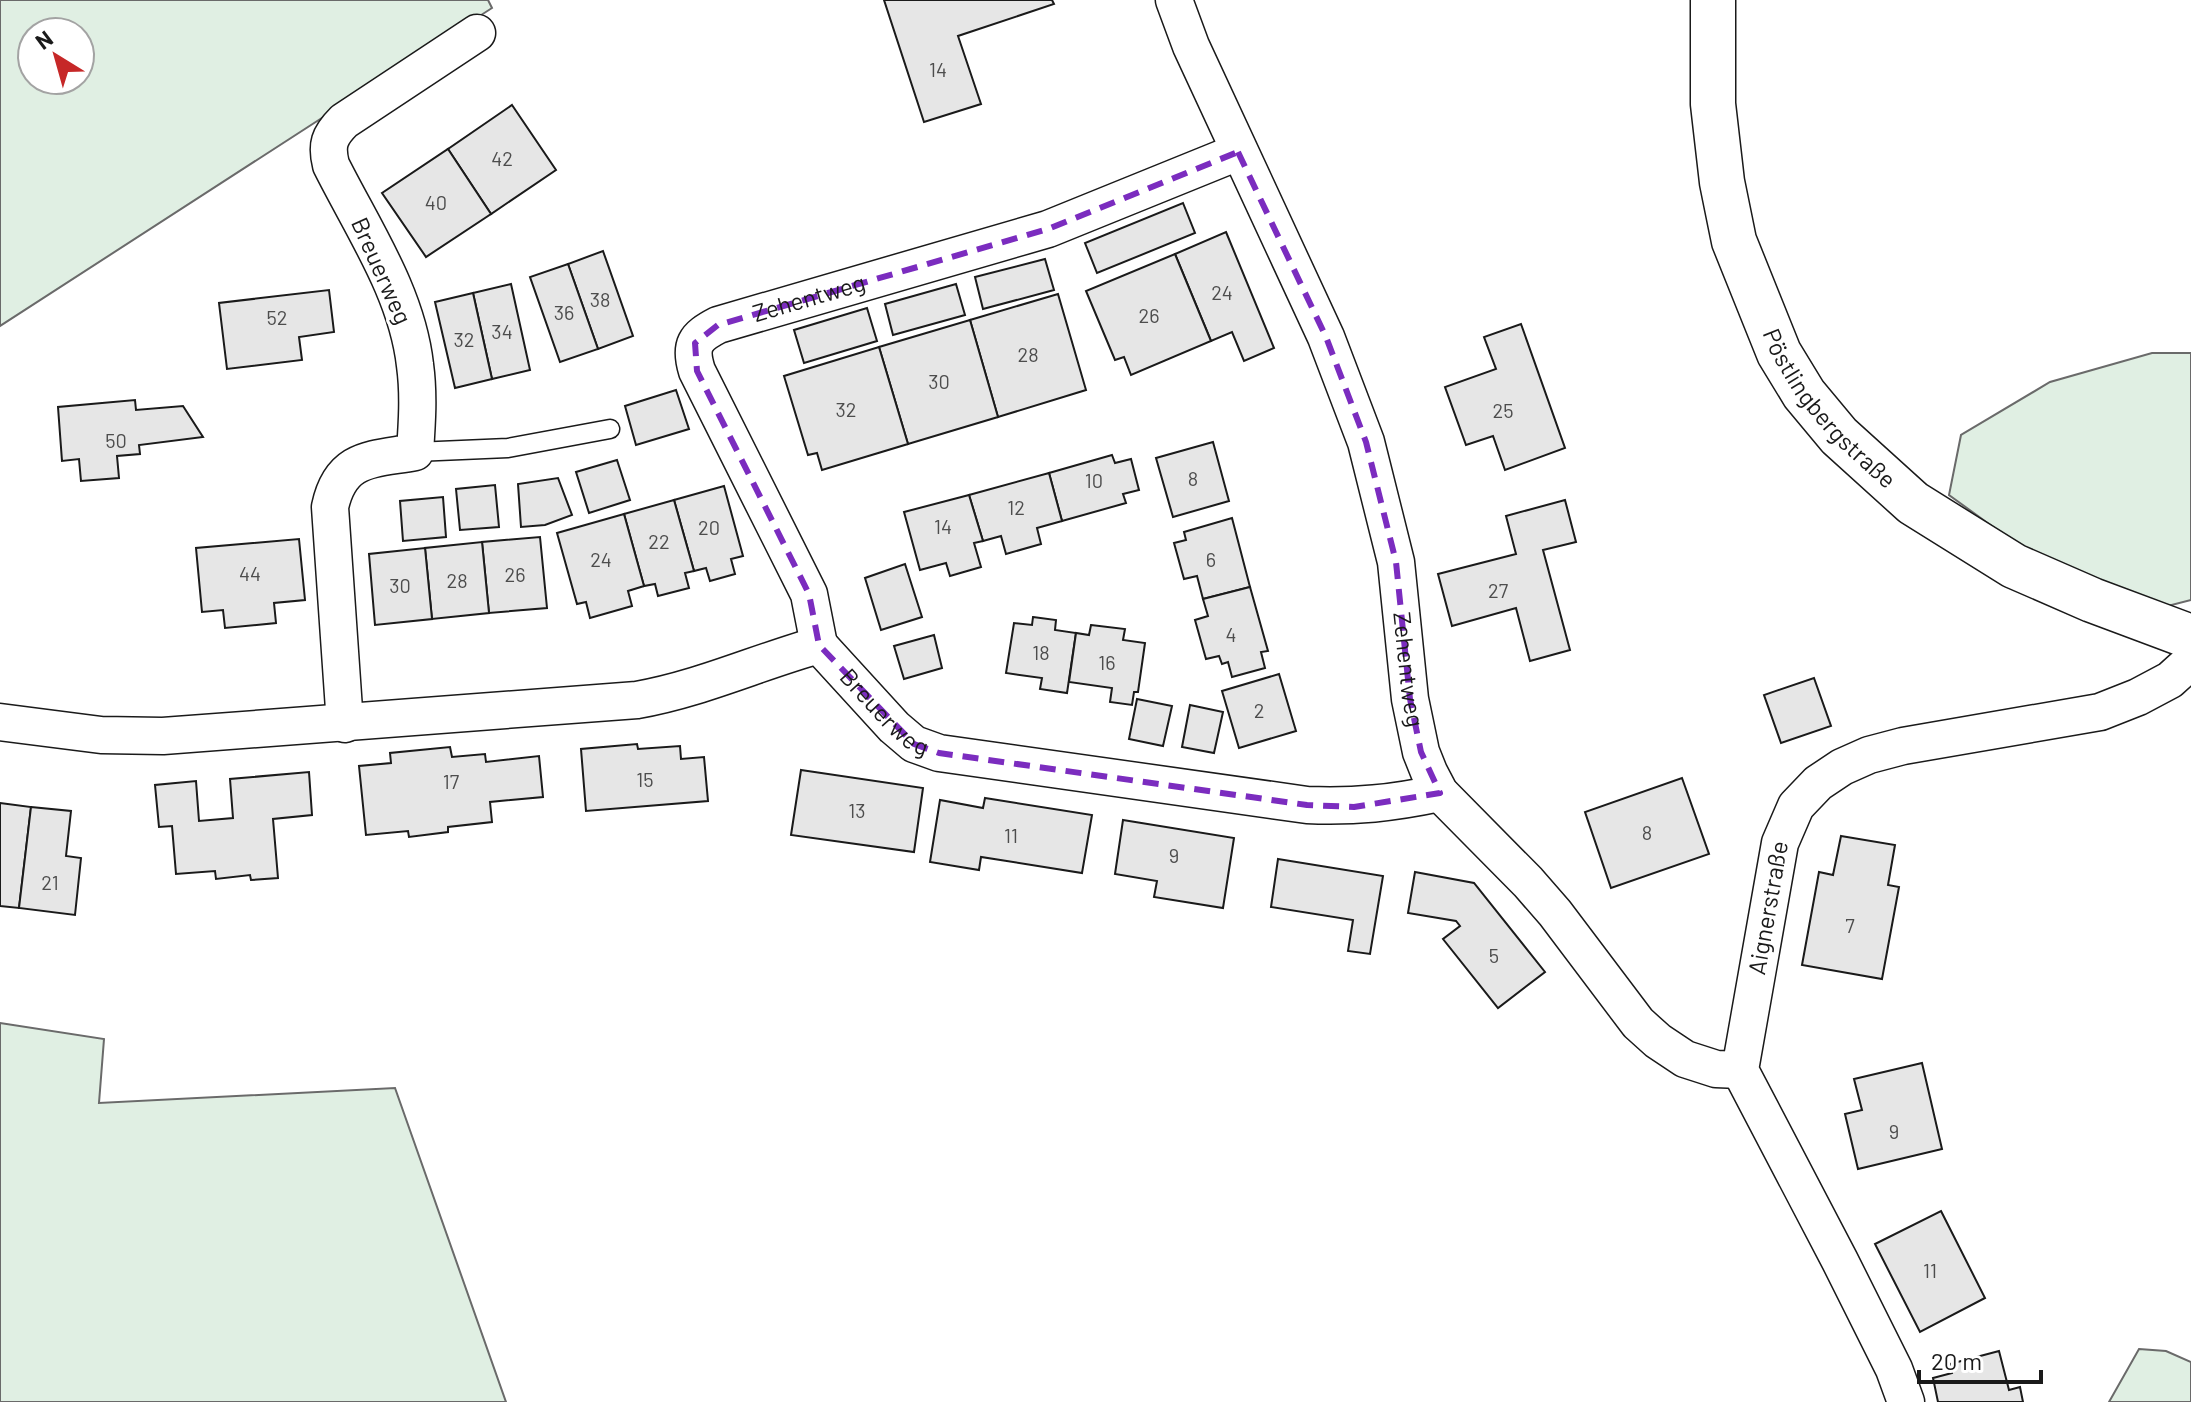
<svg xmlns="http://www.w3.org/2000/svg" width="2191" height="1402" font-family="Barlow,sans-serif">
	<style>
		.green { fill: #e0efe3; stroke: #6a6a6a; stroke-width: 2; fill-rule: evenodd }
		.building { fill: #e6e6e6; stroke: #1a1a1a; stroke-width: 2 }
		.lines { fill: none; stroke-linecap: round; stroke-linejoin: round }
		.lane-casing { stroke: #1a1a1a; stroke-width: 21 }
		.street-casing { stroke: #1a1a1a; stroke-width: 39 }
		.secondary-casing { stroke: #1a1a1a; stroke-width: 47 }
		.lane { stroke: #fff; stroke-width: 18 }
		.street { stroke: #fff; stroke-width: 36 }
		.secondary { stroke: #fff; stroke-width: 44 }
		.marked { fill: none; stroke: #7b2cbf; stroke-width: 6; stroke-dasharray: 16 10; stroke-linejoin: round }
		.labels { text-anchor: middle; stroke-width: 6; stroke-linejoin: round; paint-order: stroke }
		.number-label { font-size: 20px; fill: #4d4d4d }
		.street-label { font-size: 24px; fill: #1a1a1a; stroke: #fff }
	</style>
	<rect width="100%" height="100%" fill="#fff"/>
	<g class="green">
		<path d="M0,0h488l4,8 -492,318zM32,32h48v48h-48z"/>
		<path d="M2152,353h39v247l-31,8 -127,-52 -84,-61 12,-60 89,-53z"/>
		<path d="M0,1023l104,16 -5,64 296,-15 111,314h-506z"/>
		<path d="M2139,1349l27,2 25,11v40h-82z"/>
	</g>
	<g class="building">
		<path d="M884,0h168l2,4 -96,32 23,68 -57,18z"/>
		<path d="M512,105l44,65 -65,44 -43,-65z"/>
		<path d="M448,149l43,65 -65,43 -44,-64z"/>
		<path d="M1183,203l12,30 -98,40 -12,-30z"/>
		<path d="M1226,232l48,116 -30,13 -12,-29 -21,9 -36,-87z"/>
		<path d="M603,251l30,85 -35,13 -30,-85z"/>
		<path d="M1175,254l36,87 -80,34 -7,-18 -9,3 -29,-69z"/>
		<path d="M1045,259l9,31 -71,19 -8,-32z"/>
		<path d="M568,264l30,85 -38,13 -30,-85z"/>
		<path d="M511,284l19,86 -38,9 -19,-86z"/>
		<path d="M956,284l9,31 -72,20 -8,-31z"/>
		<path d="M329,290l5,42 -35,5 3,23 -75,9 -8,-66z"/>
		<path d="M473,293l19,86 -37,9 -20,-86z"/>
		<path d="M1058,294l28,96 -88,27 -28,-97z"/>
		<path d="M867,308l10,33 -73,22 -10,-33z"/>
		<path d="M970,320l28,97 -90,27 -29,-97z"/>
		<path d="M1521,324l44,124 -60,22 -12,-34 -27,9 -21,-58 51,-18 -12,-32z"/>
		<path d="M879,347l29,97 -86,26 -5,-17 -9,2 -24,-79z"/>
		<path d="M676,390l13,39 -53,16 -11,-39z"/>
		<path d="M135,400l1,10 47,-4 20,31 -64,8 1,9 -23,2 2,22 -38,3 -2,-22 -17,2 -4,-54z"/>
		<path d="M1213,442l16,59 -56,16 -17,-59z"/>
		<path d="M1112,455l3,8 16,-4 8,31 -16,4 3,9 -64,18 -13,-48z"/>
		<path d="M617,460l13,40 -41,13 -13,-41z"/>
		<path d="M1049,473l13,48 -25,7 4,16 -35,10 -5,-18 -18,5 -14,-46z"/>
		<path d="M558,478l14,37 -27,10 -24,2 -3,-43z"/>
		<path d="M495,485l4,42 -39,3 -4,-41z"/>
		<path d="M724,486l19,70 -12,3 4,15 -25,7 -4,-13 -12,3 -20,-71z"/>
		<path d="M969,495l14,46 -9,2 7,24 -31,9 -4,-13 -26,7 -16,-58z"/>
		<path d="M443,497l3,40 -43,4 -3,-40z"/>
		<path d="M674,500l20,71 -9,2 4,15 -31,8 -3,-12 -11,2 -20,-72z"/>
		<path d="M1565,500l11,42 -33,8 27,100 -40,11 -14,-53 -64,18 -14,-52 78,-20 -10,-38z"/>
		<path d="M624,514l20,72 -16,5 4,15 -42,12 -4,-16 -9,2 -20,-71z"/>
		<path d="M1232,518l18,69 -47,12 -6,-23 -13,3 -10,-36 12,-3 -2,-8z"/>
		<path d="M540,537l7,71 -58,5 -7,-71z"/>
		<path d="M299,539l6,61 -31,3 2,20 -51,5 -2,-18 -21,2 -6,-64z"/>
		<path d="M482,542l7,71 -57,6 -7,-71z"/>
		<path d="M425,548l7,71 -57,6 -6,-71z"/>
		<path d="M905,564l17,53 -41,13 -16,-52z"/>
		<path d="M1250,587l18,64 -7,1 4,16 -33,9 -4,-15 -6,2 -3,-8 -13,3 -11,-39 13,-4 -5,-17z"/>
		<path d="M1033,617l23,3 -1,10 21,3 -9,60 -27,-4 2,-11 -36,-5 8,-50 18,2z"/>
		<path d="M1091,625l34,4 -2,11 22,3 -7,49h-4l-2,13 -22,-3 2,-14 -43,-6 7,-49 13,2z"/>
		<path d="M934,635l8,33 -38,11 -10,-33z"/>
		<path d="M1279,674l17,57 -57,17 -17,-57z"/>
		<path d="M1814,678l17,48 -50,17 -17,-48z"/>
		<path d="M1137,699l35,7 -9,40 -34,-7z"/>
		<path d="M1190,705l33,7 -9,41 -32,-6z"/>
		<path d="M637,744l1,5 42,-3 1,13 23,-2 4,44 -122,10 -5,-62z"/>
		<path d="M450,747l2,10 33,-3 1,8 53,-6 4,41 -53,5 2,20 -44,5v5l-39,5 -1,-6 -42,4 -7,-69 32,-3 -1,-10z"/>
		<path d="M801,770l122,18 -9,64 -123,-17z"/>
		<path d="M309,772l3,43 -39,4 5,59 -27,2 -1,-5 -34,4 -1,-8 -39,3 -4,-48 -13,1 -4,-42 41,-4 3,40 34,-3 -3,-39z"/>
		<path d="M1682,778l27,76 -98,34 -26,-76z"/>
		<path d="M985,798l107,17 -10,58 -101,-16 -2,13 -49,-8 10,-62 43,8z"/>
		<path d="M0,803l31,4 -12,101 -19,-2z"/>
		<path d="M31,807l40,4 -5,45 15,2 -6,57 -56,-7z"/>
		<path d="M1123,820l111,18 -11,70 -69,-11 3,-16 -42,-7z"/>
		<path d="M1841,836l54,9 -7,40 11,2 -17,92 -80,-14 17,-93 14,3z"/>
		<path d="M1278,859l105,17 -13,78 -22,-3 5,-31 -82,-13z"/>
		<path d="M1415,872l59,11 71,89 -47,36 -55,-69 17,-13 -4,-5 -48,-8z"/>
		<path d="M1922,1063l20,86 -84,20 -13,-55 17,-4 -8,-31z"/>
		<path d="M1941,1211l44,87 -65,34 -45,-88z"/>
		<path d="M1999,1351l10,39 11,-3 3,15h-85l-5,-24 19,-5 -2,-9z"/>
	</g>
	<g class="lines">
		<defs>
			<path id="lane" d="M415,452l93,-4 102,-19"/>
			<g id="street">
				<path id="s1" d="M1174,0l17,46 135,291 40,105 30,120 14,137 11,53 8,20 11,21 88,89 27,31 83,110 20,18 27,18 31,10 24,1"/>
				<path id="s2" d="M819,645l-10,-51 -112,-223c-8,-26 -2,-34 21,-46l330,-96 190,-77"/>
				<path id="s3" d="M0,722l101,13 62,1 474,-36c63,-11 121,-38 182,-55l75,82 20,17 25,9 368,52c48,2 86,-2 133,-12"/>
				<path d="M345,724l-15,-217c11,-51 42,-47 85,-55 2,-29 4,-58 0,-87 -8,-72 -52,-136 -84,-200 -5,-20 -2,-29 13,-44l133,-88"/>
				<path id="s4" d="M1906,1402l-12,-33 -54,-108 -100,-191 40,-227 16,-37 22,-23 24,-16 27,-12 34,-9 197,-34 38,-15 32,-17 21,-19"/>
			</g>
			<g id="secondary">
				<path id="s5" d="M1713,0v104l9,78 12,59 45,112 25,41 35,42 74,67 101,63 78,34 99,37"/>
			</g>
		</defs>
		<use href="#lane" class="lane-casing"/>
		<use href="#street" class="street-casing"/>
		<use href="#secondary" class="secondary-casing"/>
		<use href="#lane" class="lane"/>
		<use href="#street" class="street"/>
		<use href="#secondary" class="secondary"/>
	</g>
	<path class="marked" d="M1238,152l88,185 40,105 30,120 14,137 11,53 19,41 -86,14 -47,-2 -368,-52 -25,-9 -95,-99 -10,-51 -112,-223 -2,-28 23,-18 330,-96z"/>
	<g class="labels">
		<g class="number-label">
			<text x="938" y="77">14</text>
			<text x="502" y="166">42</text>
			<text x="436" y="210">40</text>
			<text x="1222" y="300">24</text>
			<text x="600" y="307">38</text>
			<text x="564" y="320">36</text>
			<text x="1149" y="323">26</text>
			<text x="277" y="325">52</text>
			<text x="502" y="339">34</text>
			<text x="464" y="347">32</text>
			<text x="1028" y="362">28</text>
			<text x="939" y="389">30</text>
			<text x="846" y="417">32</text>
			<text x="1503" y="418">25</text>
			<text x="116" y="448">50</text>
			<text x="1193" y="486">8</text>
			<text x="1094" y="488">10</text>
			<text x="1016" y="515">12</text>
			<text x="943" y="534">14</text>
			<text x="709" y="535">20</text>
			<text x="659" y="549">22</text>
			<text x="601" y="567">24</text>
			<text x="1211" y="567">6</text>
			<text x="250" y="581">44</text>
			<text x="515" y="582">26</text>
			<text x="457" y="588">28</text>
			<text x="400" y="593">30</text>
			<text x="1498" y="598">27</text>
			<text x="1231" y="642">4</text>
			<text x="1041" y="660">18</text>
			<text x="1107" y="670">16</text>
			<text x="1259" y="718">2</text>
			<text x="645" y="787">15</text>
			<text x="451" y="789">17</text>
			<text x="857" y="818">13</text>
			<text x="1647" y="840">8</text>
			<text x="1011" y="843">11</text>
			<text x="1174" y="863">9</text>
			<text x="50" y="890">21</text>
			<text x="1850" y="933">7</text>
			<text x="1494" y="963">5</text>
			<text x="1894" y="1139">9</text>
			<text x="1930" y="1278">11</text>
		</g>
		<g class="street-label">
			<text transform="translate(381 271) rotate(66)" y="8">Breuerweg</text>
			<text dy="8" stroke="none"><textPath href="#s2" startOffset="454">Zehentweg</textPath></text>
			<text dy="8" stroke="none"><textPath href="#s5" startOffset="438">Pöstlingbergstraße</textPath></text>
			<text dy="8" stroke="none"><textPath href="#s1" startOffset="714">Zehentweg</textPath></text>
			<text dy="8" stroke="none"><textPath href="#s3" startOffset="924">Breuerweg</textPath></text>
			<text dy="8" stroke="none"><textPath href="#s4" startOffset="536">Aignerstraße</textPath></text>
		</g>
	</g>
	<g transform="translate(56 56) rotate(323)"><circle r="38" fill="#ffffff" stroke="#a3a3a3" stroke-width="2"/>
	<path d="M0-6L14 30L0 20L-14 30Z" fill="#c62828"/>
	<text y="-12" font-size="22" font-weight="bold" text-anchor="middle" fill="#1a1a1a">N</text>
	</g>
	<path d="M1919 1370v12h122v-12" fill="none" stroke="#1a1a1a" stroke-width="4"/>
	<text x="1931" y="1370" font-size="24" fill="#1a1a1a" stroke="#ffffff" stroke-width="6" paint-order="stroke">20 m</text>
</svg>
